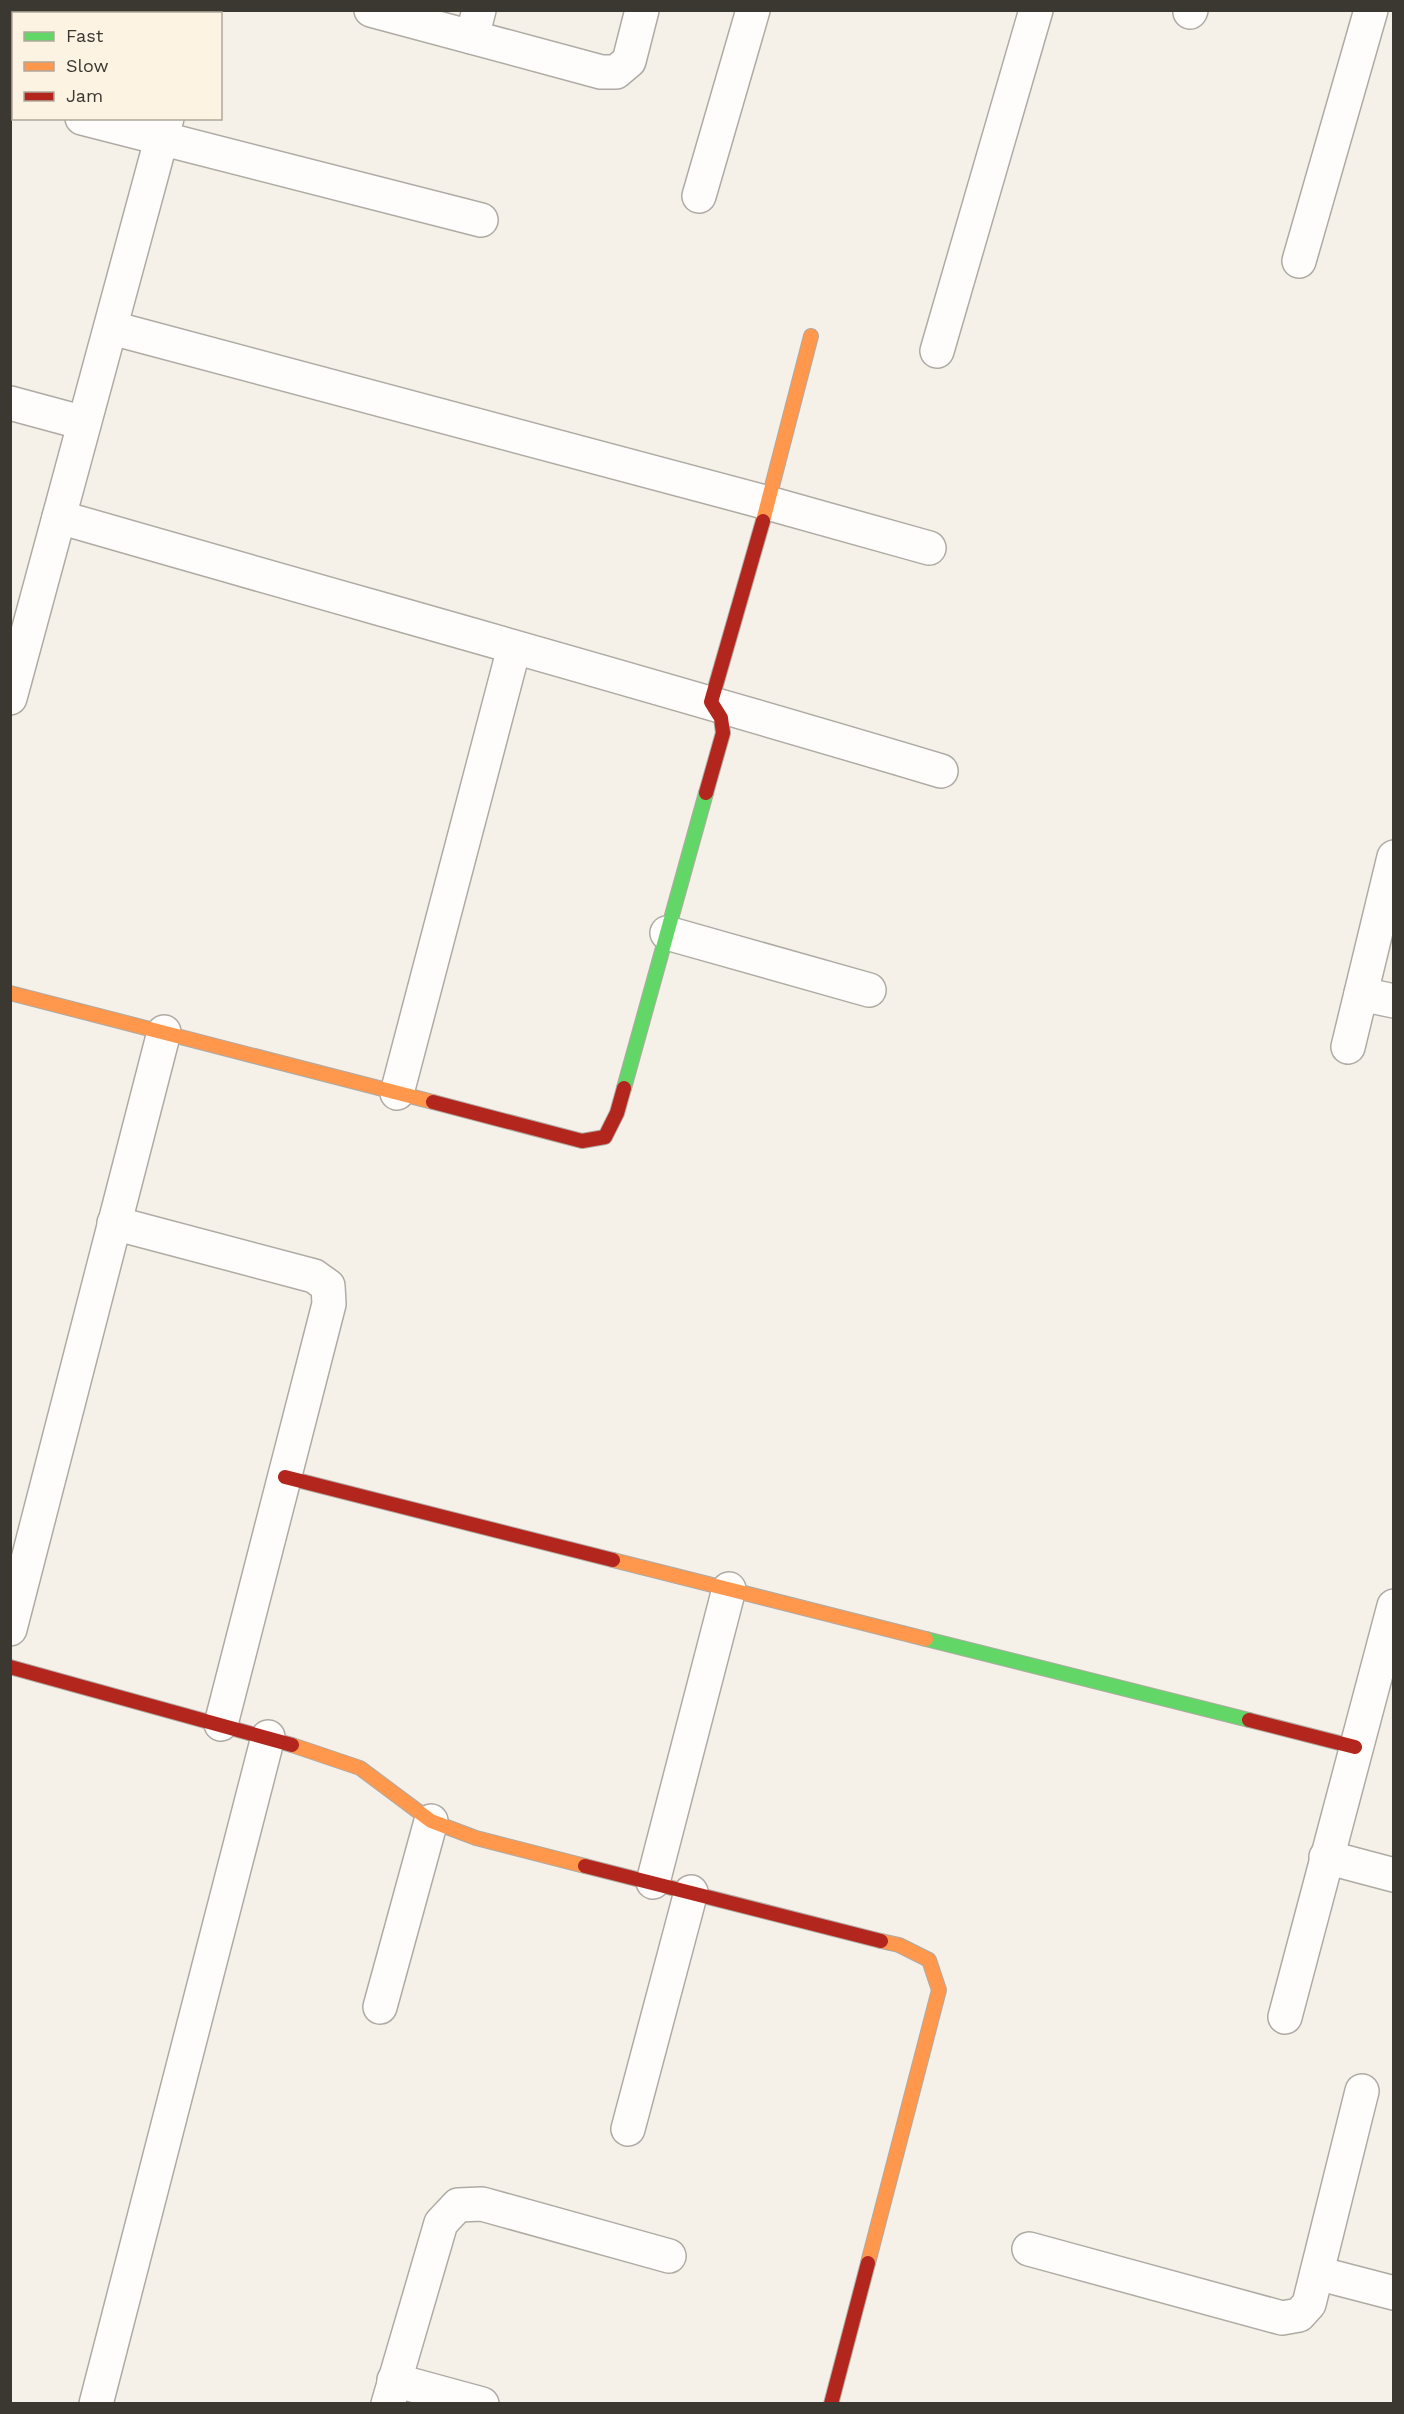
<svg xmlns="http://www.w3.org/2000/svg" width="1404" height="2414" font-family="'Work Sans',sans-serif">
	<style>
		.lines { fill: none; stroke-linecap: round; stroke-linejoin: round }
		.street-casing { stroke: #afaba4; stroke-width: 36 }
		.fast-casing { stroke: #afaba4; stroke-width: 16 }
		.slow-casing { stroke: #afaba4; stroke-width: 16 }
		.jam-casing { stroke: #afaba4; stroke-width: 16 }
		.street { stroke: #fefdfc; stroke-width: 33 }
		.fast { stroke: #63d668; stroke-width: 14 }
		.slow { stroke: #ff974d; stroke-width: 14 }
		.jam { stroke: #b3261e; stroke-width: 14 }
	</style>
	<rect width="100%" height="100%" fill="#f6f1e8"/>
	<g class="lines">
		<defs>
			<g id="street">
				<path d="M371,10l230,62h15l13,-11 13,-51"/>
				<path d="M1190,12l1,-2"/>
				<path d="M195,14v-4"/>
				<path d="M472,37l7,-27"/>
				<path d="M10,101h4"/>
				<path d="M82,118l399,102"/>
				<path d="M699,196l54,-186"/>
				<path d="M1299,261l72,-251"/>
				<path d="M112,328l656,175 161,45"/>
				<path d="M937,351l99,-341"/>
				<path d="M10,403l74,20"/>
				<path d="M59,517c294,85 589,166 882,254"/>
				<path d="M10,698c52,-193 106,-386 157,-580"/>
				<path d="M667,933l202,57"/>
				<path d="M1361,994l33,7"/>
				<path d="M1348,1047l46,-190"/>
				<path d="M397,1093l117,-445"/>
				<path d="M114,1223l200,53 14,10 1,18 -108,420"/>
				<path d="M10,1629l154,-597"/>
				<path d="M1326,1857l68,18"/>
				<path d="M653,1882l76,-293"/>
				<path d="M380,2007l51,-186"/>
				<path d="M1285,2017l109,-411"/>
				<path d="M628,2129l63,-237"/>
				<path d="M1029,2249l253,69 17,-3 10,-11 53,-213"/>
				<path d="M1317,2273l77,20"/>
				<path d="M394,2380l88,24"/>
				<path d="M96,2404l172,-667"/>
				<path d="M388,2404l53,-181 17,-18 24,-1 187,52"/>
			</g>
			<g id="fast">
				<path d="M624,1088l82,-295"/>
				<path d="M926,1639l323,81"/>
			</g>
			<g id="slow">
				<path d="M763,521l48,-185"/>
				<path d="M10,993l423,109"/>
				<path d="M613,1560l313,79"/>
				<path d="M292,1745l68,23 71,53 45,17 109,28"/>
				<path d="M868,2263l71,-273 -10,-30 -30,-15 -18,-4"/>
			</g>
			<g id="jam">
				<path d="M706,793l17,-60 -2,-15 -10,-16 52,-181"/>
				<path d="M433,1102l149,39 23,-4 12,-24 7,-25"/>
				<path d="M285,1477l328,83"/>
				<path d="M10,1667l282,78"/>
				<path d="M1249,1720l106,27"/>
				<path d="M585,1866l296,75"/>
				<path d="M831,2404l37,-141"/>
			</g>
		</defs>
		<use href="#street" class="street-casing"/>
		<use href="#fast" class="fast-casing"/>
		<use href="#slow" class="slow-casing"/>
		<use href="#jam" class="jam-casing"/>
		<use href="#street" class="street"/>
		<use href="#fast" class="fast"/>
		<use href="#slow" class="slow"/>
		<use href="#jam" class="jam"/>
	</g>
	<rect width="1404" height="2414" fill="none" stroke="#3b3831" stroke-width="24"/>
	<rect x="12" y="12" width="210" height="108" fill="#fcf3e2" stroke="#afa89b" stroke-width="1.5"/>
	<rect x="24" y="32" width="30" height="9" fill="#63d668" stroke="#afa89b" stroke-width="1.5"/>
	<text x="66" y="42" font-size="18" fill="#3b3831">Fast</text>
	<rect x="24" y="62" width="30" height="9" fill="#ff974d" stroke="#afa89b" stroke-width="1.5"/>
	<text x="66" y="72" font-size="18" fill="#3b3831">Slow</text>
	<rect x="24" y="92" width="30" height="9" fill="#b3261e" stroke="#afa89b" stroke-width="1.5"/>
	<text x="66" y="102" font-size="18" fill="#3b3831">Jam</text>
</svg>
